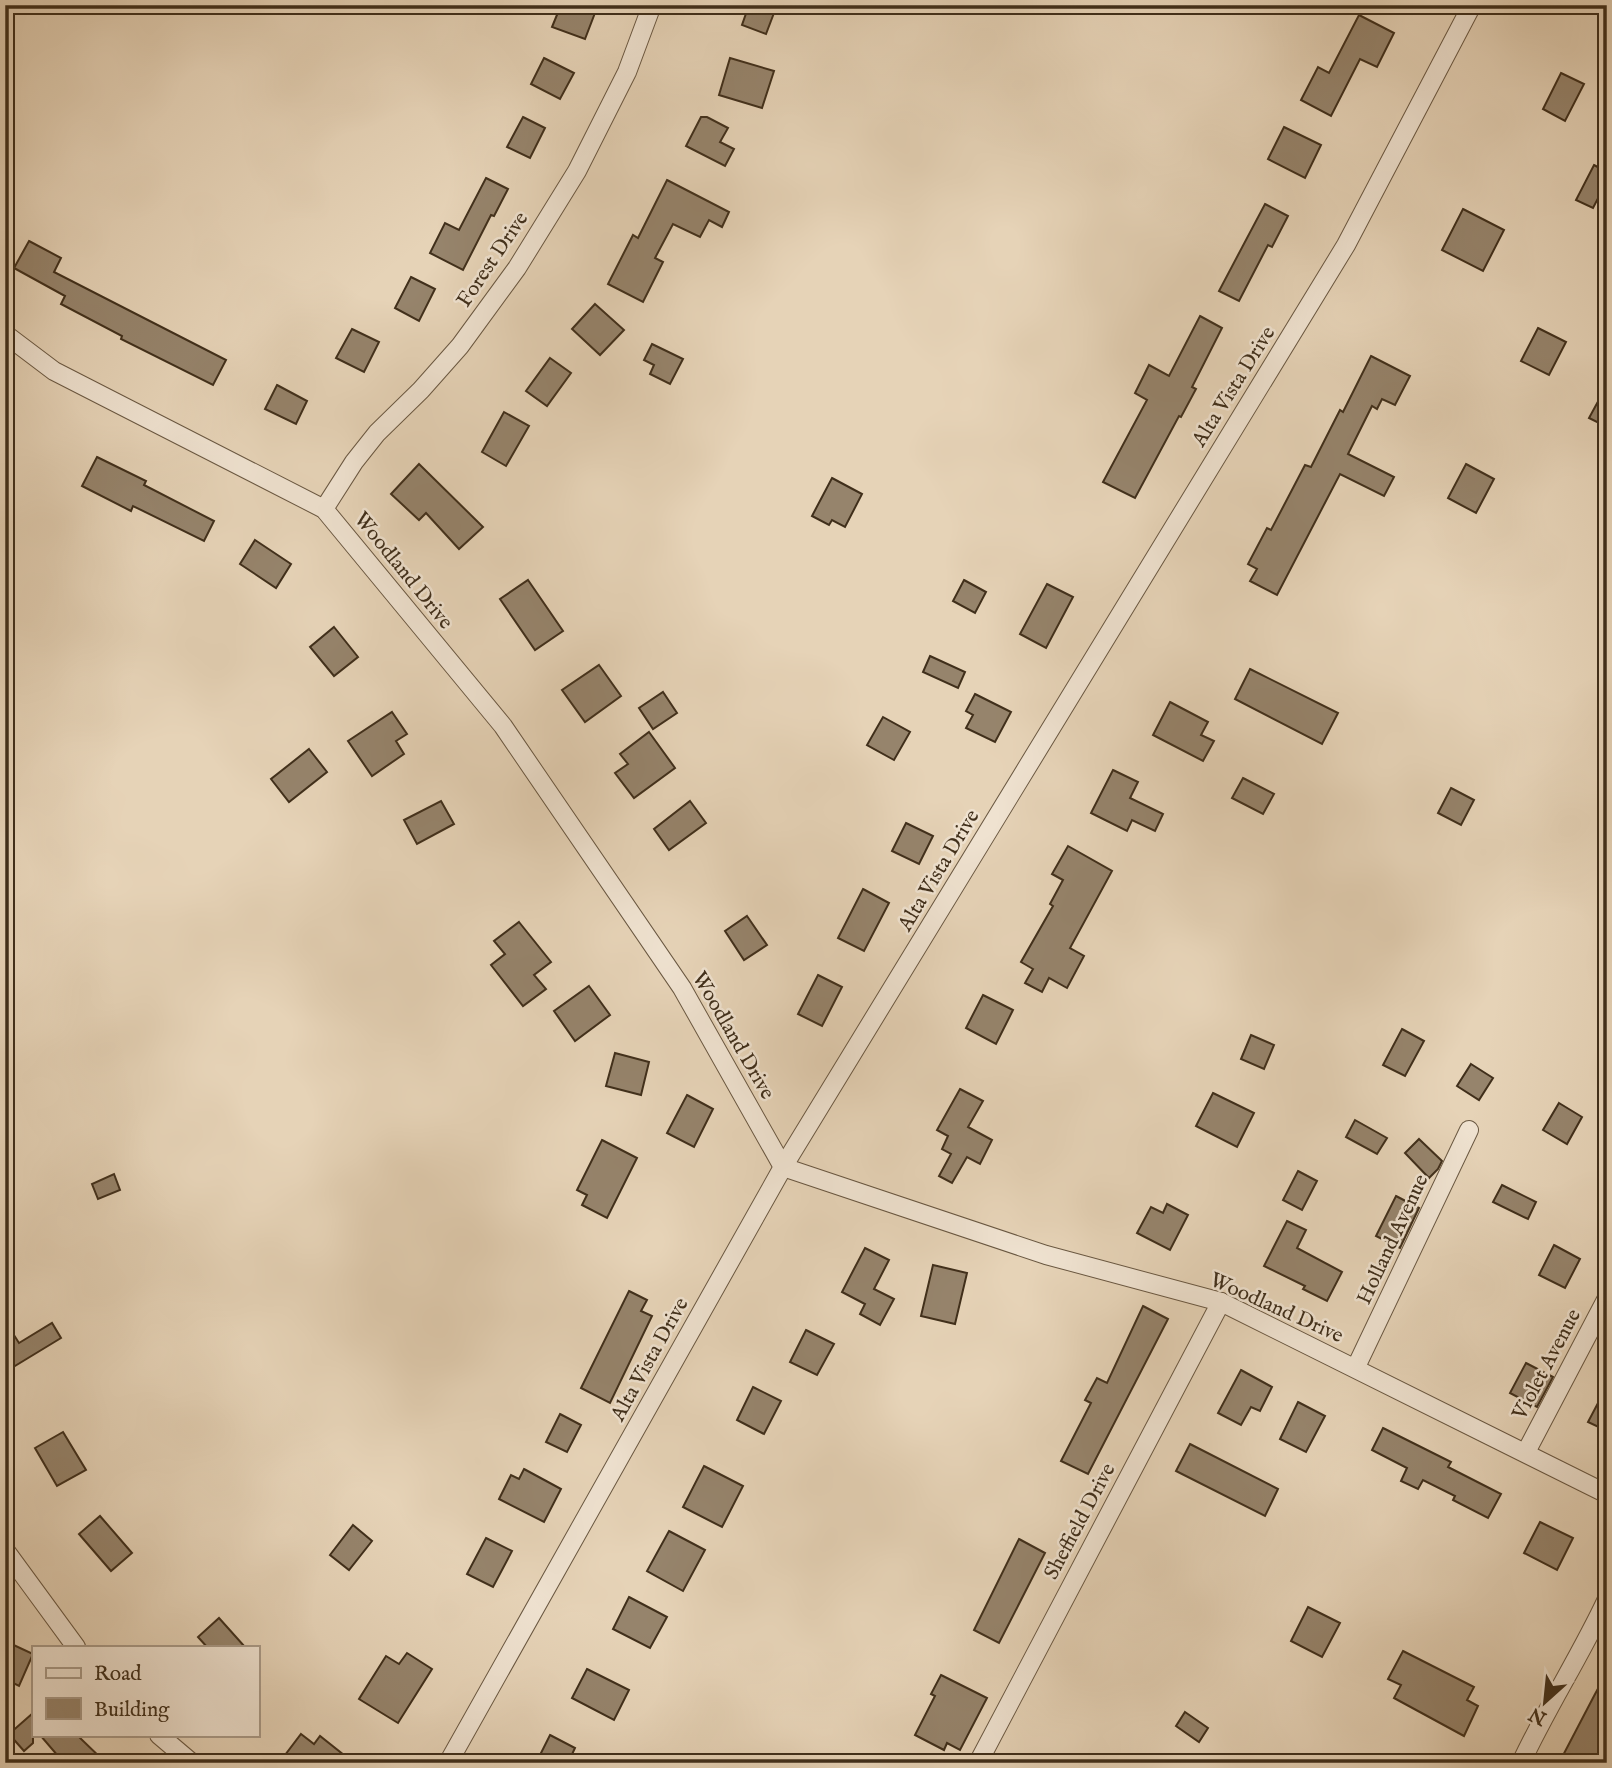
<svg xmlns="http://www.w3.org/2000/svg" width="1612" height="1768" font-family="'IM FELL English',serif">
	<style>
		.building { fill: #96846c; stroke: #402f1b; stroke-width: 2 }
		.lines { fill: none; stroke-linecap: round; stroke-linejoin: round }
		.minor-casing { stroke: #6a5842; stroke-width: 20 }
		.minor { stroke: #efe2d0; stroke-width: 18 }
		.labels { text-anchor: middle; stroke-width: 5; stroke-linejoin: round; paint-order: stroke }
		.street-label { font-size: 21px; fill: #402f1b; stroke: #efe2d0 }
	</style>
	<rect width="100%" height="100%" fill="#e6d3b7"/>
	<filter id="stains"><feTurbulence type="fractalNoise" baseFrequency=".00286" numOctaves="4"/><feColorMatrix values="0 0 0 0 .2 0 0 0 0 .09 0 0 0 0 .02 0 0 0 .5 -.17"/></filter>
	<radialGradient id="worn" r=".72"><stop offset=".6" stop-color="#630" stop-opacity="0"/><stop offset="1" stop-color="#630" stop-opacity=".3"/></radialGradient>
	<g class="building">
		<path d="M561,5h37l-13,34 -33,-12z"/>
		<path d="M749,5h28l-11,29 -24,-9z"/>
		<path d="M1359,15l35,18 -17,34 -17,-8 -29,57 -30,-16 17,-33 11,6z"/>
		<path d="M544,58l30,15 -14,26 -29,-15z"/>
		<path d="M730,58l44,13 -12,37 -43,-13z"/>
		<path d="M1561,73l23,11 -19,37 -22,-12z"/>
		<path d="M523,117l22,11 -15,30 -23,-11z"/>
		<path d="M701,117h6l21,11 -8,14 14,7 -9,17 -39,-20z"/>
		<path d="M1284,127l37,18 -16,33 -37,-19z"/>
		<path d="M1594,165l13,7v9l-14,27 -17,-8z"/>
		<path d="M486,178l22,11 -14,27 -3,-1 -28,55 -33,-17 15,-30 14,7z"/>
		<path d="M667,180l62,32 -7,15 -13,-7 -9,17 -27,-13 -18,34 8,4 -20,40 -35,-18 25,-49 5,3z"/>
		<path d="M1265,204l23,12 -16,31 -4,-2 -29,56 -20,-10z"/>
		<path d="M1463,209l41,21 -21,41 -41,-21z"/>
		<path d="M29,241l32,17 -7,14 172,88 -13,25 -92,-46 1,-3 -61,-32 4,-8 -51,-28z"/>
		<path d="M411,277l24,12 -16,32 -24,-13z"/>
		<path d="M595,304l29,26 -24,25 -28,-26z"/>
		<path d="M1200,316l22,12 -30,59 4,2 -15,28 -2,-1 -44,82 -32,-16 44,-82 -12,-7 14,-28 20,11z"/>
		<path d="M1538,328l28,14 -17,33 -28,-14z"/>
		<path d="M352,329l27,13 -15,30 -28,-14z"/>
		<path d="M652,344l31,15 -13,25 -20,-10 4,-9 -10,-5z"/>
		<path d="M1371,356l39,20 -15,29 -13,-6 -5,10 -5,-3 -24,48 46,23 -10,19 -44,-22 -63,121 -27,-14 7,-12 -9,-5 19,-36 4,2 34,-65 6,2 29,-57 3,2z"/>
		<path d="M550,358l21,15 -24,33 -21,-15z"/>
		<path d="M277,385l30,16 -11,23 -31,-15z"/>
		<path d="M1607,385v42l-18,-9z"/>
		<path d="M504,412l25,14 -23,40 -24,-14z"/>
		<path d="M97,457l49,24 -2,4 70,36 -10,20 -71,-35 -2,5 -49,-25z"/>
		<path d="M419,464l64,63 -24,22 -33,-36 -7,7 -28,-26z"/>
		<path d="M1466,464l28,15 -18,34 -28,-15z"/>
		<path d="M832,478l30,16 -17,33 -13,-7 -3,5 -17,-9z"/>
		<path d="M255,540l36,24 -15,24 -36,-24z"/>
		<path d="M528,580l35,51 -28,19 -35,-51z"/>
		<path d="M964,580l22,12 -11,21 -22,-12z"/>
		<path d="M1047,584l26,13 -27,51 -26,-14z"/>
		<path d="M334,627l24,30 -24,19 -24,-29z"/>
		<path d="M930,656l35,16 -7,16 -35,-16z"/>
		<path d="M599,665l22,31 -36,26 -23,-32z"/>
		<path d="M1250,669l88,44 -16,31 -87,-45z"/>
		<path d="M663,692l14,21 -24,16 -14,-21z"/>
		<path d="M975,694l36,18 -16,30 -29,-14 7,-13 -7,-4z"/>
		<path d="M1170,702l38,20 -7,13 13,6 -11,20 -50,-26z"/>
		<path d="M392,712l15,22 -11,7 8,13 -32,22 -24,-35z"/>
		<path d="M883,717l27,15 -16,28 -27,-15z"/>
		<path d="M649,732l26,36 -41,30 -19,-25 13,-9 -8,-10z"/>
		<path d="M309,749l18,23 -38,30 -18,-23z"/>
		<path d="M1113,770l25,12 -8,16 33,16 -8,17 -23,-11 -5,11 -36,-18z"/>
		<path d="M1243,778l31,16 -11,20 -31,-16z"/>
		<path d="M1451,788l23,12 -13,25 -23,-12z"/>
		<path d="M441,801l13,23 -37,20 -13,-24z"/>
		<path d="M690,801l16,22 -37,27 -15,-21z"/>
		<path d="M906,823l27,13 -14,28 -27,-13z"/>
		<path d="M1068,846l44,25 -42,77 14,8 -17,32 -18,-10 -7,14 -17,-9 8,-14 -12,-7 32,-56 -3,-2 13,-24 -11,-6z"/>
		<path d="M863,889l26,14 -25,48 -26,-13z"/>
		<path d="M747,916l20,29 -23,15 -19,-29z"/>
		<path d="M519,922l32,40 -17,13 12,14 -23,17 -32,-41 14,-11 -11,-13z"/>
		<path d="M818,975l24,12 -20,39 -24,-12z"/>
		<path d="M589,986l21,29 -35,26 -21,-30z"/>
		<path d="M983,995l30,15 -17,34 -30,-16z"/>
		<path d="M1402,1029l22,12 -19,35 -22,-11z"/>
		<path d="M1251,1035l23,10 -10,24 -23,-10z"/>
		<path d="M615,1053l34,9 -8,33 -35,-9z"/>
		<path d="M1471,1064l22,14 -14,22 -22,-14z"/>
		<path d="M960,1089l23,12 -15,26 24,13 -12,24 -13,-7 -15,26 -13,-7 12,-22 -9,-5 6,-13 -11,-6z"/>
		<path d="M1213,1093l41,20 -17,34 -41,-21z"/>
		<path d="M687,1095l26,14 -19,38 -27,-14z"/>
		<path d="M1559,1103l23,14 -15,27 -24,-14z"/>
		<path d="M1355,1120l32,18 -10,16 -31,-17z"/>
		<path d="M1419,1139l23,22 -4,8 -9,9 -24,-25z"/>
		<path d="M602,1140l35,18 -30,60 -25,-13 5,-10 -10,-5z"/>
		<path d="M1298,1171l19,10 -15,29 -19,-10z"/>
		<path d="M114,1174l6,16 -22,9 -6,-15z"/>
		<path d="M1502,1185l34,17 -8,17 -35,-17z"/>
		<path d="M1396,1196l23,12 -19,40 -24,-12z"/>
		<path d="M1167,1204l21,11 -18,35 -33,-17 14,-26 12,6z"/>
		<path d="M1287,1221l19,9 -9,18 45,24 -15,29 -24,-12 2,-3 -41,-20z"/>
		<path d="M1554,1245l26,14 -15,29 -26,-13z"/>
		<path d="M865,1248l24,12 -15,29 20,10 -14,26 -20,-11 5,-10 -23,-12z"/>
		<path d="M933,1265l34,8 -12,51 -34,-8z"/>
		<path d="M629,1291l18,9 -6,11 11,5 -42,87 -29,-15z"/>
		<path d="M1143,1306l25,13 -80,155 -27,-13 30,-58 -6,-3 12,-22 10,5z"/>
		<path d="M5,1321l14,22 33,-20 9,15 -56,34z"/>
		<path d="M806,1330l28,14 -17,31 -27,-13z"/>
		<path d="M1526,1363l27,14 -16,30 -27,-14z"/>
		<path d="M1241,1370l31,17 -12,24 -9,-4 -10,18 -23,-12z"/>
		<path d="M1607,1386v45l-19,-9z"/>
		<path d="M753,1387l28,14 -17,33 -27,-14z"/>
		<path d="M1298,1402l27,14 -19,36 -26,-13z"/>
		<path d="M560,1414l21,11 -14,27 -21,-10z"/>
		<path d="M1383,1428l68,34 -3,5 53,27 -13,24 -35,-18 2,-4 -32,-16 -5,9 -17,-8 6,-13 -35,-18z"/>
		<path d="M63,1432l23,38 -29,16 -22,-38z"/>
		<path d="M1190,1444l88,45 -13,27 -89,-45z"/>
		<path d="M704,1466l39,20 -21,41 -39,-20z"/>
		<path d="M524,1469l37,20 -17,33 -45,-23 12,-24 8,4z"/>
		<path d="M100,1516l32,37 -21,18 -32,-37z"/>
		<path d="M1540,1522l33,16 -16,32 -33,-17z"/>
		<path d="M353,1525l19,16 -23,29 -19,-15z"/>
		<path d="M669,1531l36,19 -22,41 -36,-20z"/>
		<path d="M486,1538l26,13 -19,36 -26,-13z"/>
		<path d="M1019,1539l26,14 -46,90 -25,-13z"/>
		<path d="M629,1597l38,20 -17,31 -37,-19z"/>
		<path d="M1308,1607l32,16 -18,34 -31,-16z"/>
		<path d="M219,1618l26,29h-38l-9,-10z"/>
		<path d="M5,1641l28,13 -14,32 -14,-7z"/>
		<path d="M1403,1651l71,36 -7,13 11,6 -14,30 -70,-38 7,-13 -13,-6z"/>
		<path d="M407,1653l25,16 -34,54 -39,-24 27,-43 13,8z"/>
		<path d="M587,1669l42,21 -15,30 -42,-22z"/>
		<path d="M1607,1672v91h-48l35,-67z"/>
		<path d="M941,1675l46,23 -27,52 -13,-7 -3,7 -29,-15 20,-39 -4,-2z"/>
		<path d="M1185,1712l23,16 -9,14 -23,-16z"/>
		<path d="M33,1713v30l-9,8 -15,-17z"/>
		<path d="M301,1734l13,10 6,-8 34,27h-75z"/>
		<path d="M40,1735h37l29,28h-42z"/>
		<path d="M550,1735l25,13 -7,15h-32z"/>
	</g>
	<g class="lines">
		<defs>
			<g id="minor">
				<path d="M5,334l49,37 270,138 179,217 179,262 101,179 263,88 175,47 386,192"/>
				<path d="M324,509l30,-47 23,-29 44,-43 39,-44 57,-78 60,-97 50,-99 25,-67"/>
				<path d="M1356,1367l113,-237"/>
				<path d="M1526,1452l81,-154"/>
				<path d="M5,1550l71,97"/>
				<path d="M159,1735l33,28"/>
				<path d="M448,1763l335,-596 563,-922 126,-240"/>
				<path d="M978,1763l243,-461"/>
				<path d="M1521,1763c26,-56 60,-108 86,-164"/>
			</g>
		</defs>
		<use href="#minor" class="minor-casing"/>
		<use href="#minor" class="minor"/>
	</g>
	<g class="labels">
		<g class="street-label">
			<text transform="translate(492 259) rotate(-56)" y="7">Forest Drive</text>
			<text transform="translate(1233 386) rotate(-58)" y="7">Alta Vista Drive</text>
			<text transform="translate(404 570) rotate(51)" y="7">Woodland Drive</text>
			<text transform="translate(938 870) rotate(-59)" y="7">Alta Vista Drive</text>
			<text transform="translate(734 1035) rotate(60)" y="7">Woodland Drive</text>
			<text transform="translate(1392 1239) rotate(-65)" y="7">Holland Avenue</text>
			<text transform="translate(1277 1307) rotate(24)" y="7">Woodland Drive</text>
			<text transform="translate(649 1359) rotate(-61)" y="7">Alta Vista Drive</text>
			<text transform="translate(1546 1364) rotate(-62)" y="7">Violet Avenue</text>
			<text transform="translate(1079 1521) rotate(-62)" y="7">Sheffield Drive</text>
		</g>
	</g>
	<rect width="1612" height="1768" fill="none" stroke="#e6d3b7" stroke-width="28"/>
	<rect x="7" y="7" width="1598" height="1754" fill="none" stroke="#402f1b" stroke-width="3.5"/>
	<rect x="14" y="14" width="1584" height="1740" fill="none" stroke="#402f1b" stroke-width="2"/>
	<rect x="32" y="1646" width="228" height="91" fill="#efe2d0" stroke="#a99a88" stroke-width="2"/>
	<rect x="46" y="1668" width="35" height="10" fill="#efe2d0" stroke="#a99a88" stroke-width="2"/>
	<text x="94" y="1680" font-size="21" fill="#402f1b">Road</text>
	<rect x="46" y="1698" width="35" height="21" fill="#96846c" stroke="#a99a88" stroke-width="2"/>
	<text x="94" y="1716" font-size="21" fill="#402f1b">Building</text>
	<g transform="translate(1545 1702) rotate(207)" stroke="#efe2d0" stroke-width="5" paint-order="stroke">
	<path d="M0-5L12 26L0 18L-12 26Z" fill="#402f1b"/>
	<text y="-10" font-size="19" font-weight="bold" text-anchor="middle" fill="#402f1b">N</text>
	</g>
	<rect width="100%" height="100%" filter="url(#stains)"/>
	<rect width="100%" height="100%" fill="url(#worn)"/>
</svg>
